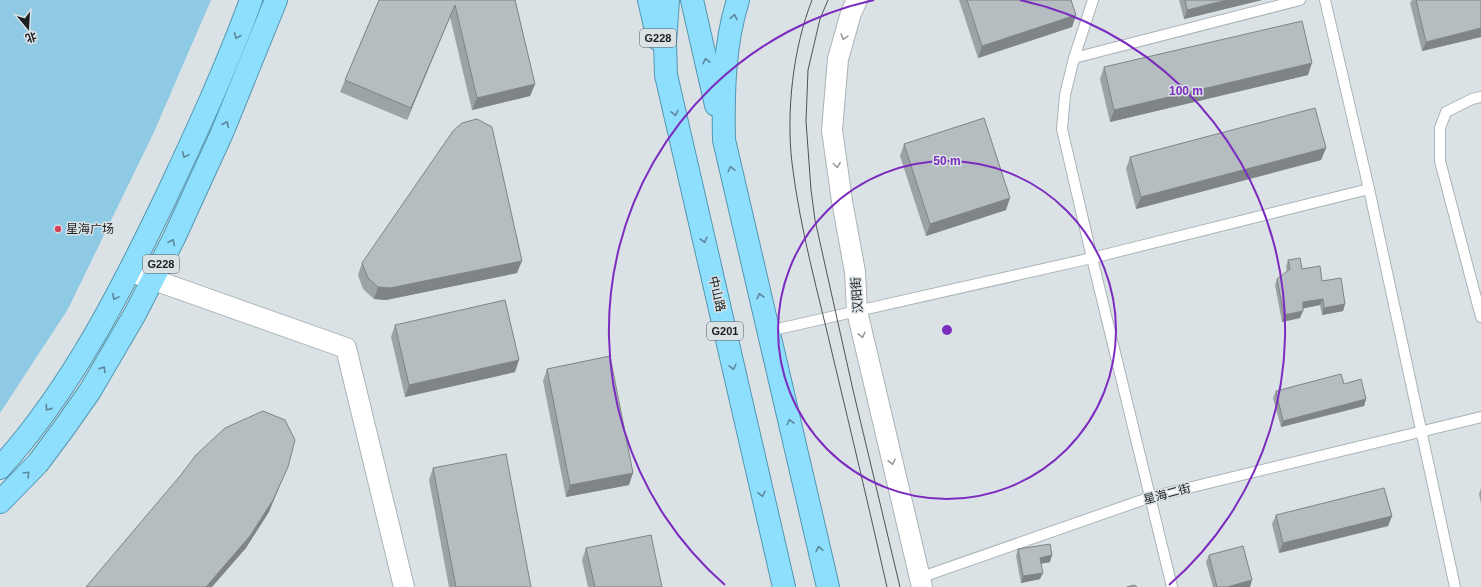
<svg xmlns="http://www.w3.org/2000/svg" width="1481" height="587" font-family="Helvetica,'Noto Sans SC',sans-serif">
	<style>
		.green { fill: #8ecae3 }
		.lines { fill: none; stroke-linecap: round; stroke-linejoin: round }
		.service-casing { stroke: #abb3b6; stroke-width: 12 }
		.minor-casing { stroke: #abb3b6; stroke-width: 22 }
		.trunk-casing { stroke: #5496b0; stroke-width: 24 }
		.service { stroke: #fff; stroke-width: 10 }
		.minor { stroke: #fff; stroke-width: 20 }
		.trunk { stroke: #8edffe; stroke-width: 22 }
		.tram { stroke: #505356; stroke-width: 1 }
		.wall { fill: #9ca3a5 }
		.shaded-wall { fill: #7f8486 }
		.building { fill: #b5bdc0; stroke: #7f8486 }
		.oneway { stroke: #5b889a }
		.oneway2 { stroke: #999a9b }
		.ring { fill: none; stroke: #7b2cbf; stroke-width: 2 }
		.poi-dot { fill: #d34359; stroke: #dae2e6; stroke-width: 1.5 }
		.labels { text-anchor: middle; stroke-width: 3; stroke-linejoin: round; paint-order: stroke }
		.shield { fill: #dae2e6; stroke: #55595b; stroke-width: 1 }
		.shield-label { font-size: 11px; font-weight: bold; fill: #1c1e20 }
		.poi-label { font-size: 12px; fill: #1c1e20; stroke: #dae2e6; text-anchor: start }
		.street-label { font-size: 12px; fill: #1c1e20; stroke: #dae2e6 }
		.centre { fill: #7b2cbf; stroke: #dae2e6; stroke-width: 2 }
		.ring-label { font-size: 12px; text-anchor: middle; font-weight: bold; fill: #7b2cbf; stroke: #dae2e6; stroke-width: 3; stroke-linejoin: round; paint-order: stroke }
	</style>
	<rect width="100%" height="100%" fill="#dae2e6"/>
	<path class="green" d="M0,0h211l-57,132 -86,177 -68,104z"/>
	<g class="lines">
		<defs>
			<g id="service">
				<path d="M1325,0l44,189"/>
				<path d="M1074,58l19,-58"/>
				<path d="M1481,97l-9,2 -26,13 -6,16v33l41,156"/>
				<path d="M769,331l323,-73 277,-69 86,398"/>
				<path d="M919,578l232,-81 330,-80"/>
				<path d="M1172,587l-80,-329 -30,-129 3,-34 9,-37 226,-58"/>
			</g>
			<g id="minor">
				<path d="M857,0l-6,13 -13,46 -6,71 10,71 13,71 2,39 65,276"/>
				<path d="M129,271l217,77 58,239"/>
			</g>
			<g id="trunk">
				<path d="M649,0l9,39"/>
				<path d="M668,0l-3,43 1,32 118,512"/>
				<path d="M692,0l24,105"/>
				<path d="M738,0c-14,45 -15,93 -14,140l104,447"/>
				<path d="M0,468c72,-80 121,-177 167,-273 30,-64 60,-129 84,-195"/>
				<path d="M0,502l38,-39 26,-35 26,-37 45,-77 39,-76 48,-105 54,-133"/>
			</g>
		</defs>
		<use href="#service" class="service-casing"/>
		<use href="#minor" class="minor-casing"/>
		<use href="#trunk" class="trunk-casing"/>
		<use href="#service" class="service"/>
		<use href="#minor" class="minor"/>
		<use href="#trunk" class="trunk"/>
		<g class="tram">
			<path d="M812,0c-19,48 -26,112 -20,163 8,67 27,133 42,198 18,75 36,151 53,226"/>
			<path d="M828,0l-8,19 -12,51 -2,51 5,69 4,30 38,170 47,197"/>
		</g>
	</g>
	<g class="wall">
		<path d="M379,0h136l20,84 -5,12 -58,14 -22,-93 -43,103 -67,-28 5,-12z"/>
		<path d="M959,0h112l5,15 -4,12 -94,31z"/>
		<path d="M1179,0h83l-78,19z"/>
		<path d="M1412,0h69v37l-59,14 -12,-48z"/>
		<path d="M1104,67l204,8 -198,47 -10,-43z"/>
		<path d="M904,144l102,66 -80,26 -26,-80z"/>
		<path d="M1326,148l-5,12 -185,49 -10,-40 4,-12z"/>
		<path d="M1288,260l14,9 20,12 23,23 -2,7 -21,4 -2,-10 -17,3 -3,10 -18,4 -7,-37 2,-6 10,-7 -1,-5z"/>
		<path d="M362,263l155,10 -131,27 -12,-1 -11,-10 -5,-14z"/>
		<path d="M395,325l120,47 -110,25 -14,-60z"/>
		<path d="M547,369l82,116 -63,12 -23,-116z"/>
		<path d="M1344,384l22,15 -2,7 -83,21 -8,-29 3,-7z"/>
		<path d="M433,468l98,119h-82l-20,-107z"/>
		<path d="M1481,488v16l-2,-10z"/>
		<path d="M1276,515l116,1 -4,10 -109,27 -7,-29z"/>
		<path d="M586,548l76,39h-74l-6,-27z"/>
		<path d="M1018,549l34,6 -2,7 -9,2 -1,15 -19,4 -5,-27z"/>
		<path d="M1209,555l41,32h-37l-7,-25z"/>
	</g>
	<g class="shaded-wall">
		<path d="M1227,0h35l-78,19 3,-9z"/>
		<path d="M455,5l-5,12 -43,103 4,-12z"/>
		<path d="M1076,15l-4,12 -94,31 4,-12z"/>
		<path d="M1481,28v9l-59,14 4,-9z"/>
		<path d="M1312,63l-4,12 -198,47 4,-12z"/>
		<path d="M535,84l-5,12 -58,14 5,-12z"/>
		<path d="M1326,148l-5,12 -185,49 5,-12z"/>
		<path d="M1010,198l-4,12 -80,26 4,-12z"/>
		<path d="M522,261l-5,12 -131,27 -12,-1 4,-12z"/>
		<path d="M1323,299l-3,6 -19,4 2,-7z"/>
		<path d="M1345,304l-2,7 -21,4 2,-7z"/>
		<path d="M1303,311l-3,7 -18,4 2,-7z"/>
		<path d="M519,360l-4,12 -110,25 4,-12z"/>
		<path d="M1366,399l-2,7 -83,21 2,-6z"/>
		<path d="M288,467l-5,11 -14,34 -23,36 -34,39h-6z"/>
		<path d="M633,473l-4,12 -63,12 4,-12z"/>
		<path d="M1392,516l-4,10 -109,27 4,-10z"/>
		<path d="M1052,555l-2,7 -12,2 2,-6z"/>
		<path d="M1043,573l-3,6 -19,4 2,-7z"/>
		<path d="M1252,580l-2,7h-23z"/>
	</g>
	<g class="building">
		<path d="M379,0h136l20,84 -58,14 -22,-93 -44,103 -66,-28z"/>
		<path d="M967,0h104l5,15 -94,31z"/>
		<path d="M1185,0h42l-40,10z"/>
		<path d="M1416,0h65v28l-55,14z"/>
		<path d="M1302,21l10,42 -198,47 -10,-43z"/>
		<path d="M1315,108l11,40 -185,49 -11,-40z"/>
		<path d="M984,118l26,80 -80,26 -26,-80z"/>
		<path d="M477,119l15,8 30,134 -132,27 -12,-1 -10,-9 -6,-15 91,-132 9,-8z"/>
		<path d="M1300,258l2,11 18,-3 2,15 19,-3 4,26 -21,4 -1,-9 -20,3v9l-19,4 -7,-36 13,-10 -2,-9z"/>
		<path d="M505,300l14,60 -110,25 -14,-60z"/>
		<path d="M610,356l23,117 -63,12 -23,-116z"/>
		<path d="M1341,374l3,10 17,-5 5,20 -83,22 -7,-30z"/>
		<path d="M263,411l22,9 10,20 -7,27 -15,33 -23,36 -44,51h-120l94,-111 16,-21 29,-27z"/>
		<path d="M506,454l25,133h-75l-23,-119z"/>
		<path d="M1384,488l8,28 -109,27 -7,-28z"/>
		<path d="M651,535l11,52h-67l-9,-39z"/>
		<path d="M1050,544l2,11 -12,3 3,15 -20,3 -5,-27z"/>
		<path d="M1243,546l9,34 -25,7h-10l-8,-32z"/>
		<path d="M1134,585l3,2h-10z"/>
	</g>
	<defs><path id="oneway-chevron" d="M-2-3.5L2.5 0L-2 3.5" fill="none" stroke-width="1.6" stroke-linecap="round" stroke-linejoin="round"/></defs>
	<g class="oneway">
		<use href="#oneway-chevron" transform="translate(734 17) rotate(-79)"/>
		<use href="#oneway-chevron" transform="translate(237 36) rotate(113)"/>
		<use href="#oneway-chevron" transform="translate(706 61) rotate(-103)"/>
		<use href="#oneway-chevron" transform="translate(675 113) rotate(77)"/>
		<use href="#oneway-chevron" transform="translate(226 124) rotate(-67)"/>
		<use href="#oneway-chevron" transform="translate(185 155) rotate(115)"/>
		<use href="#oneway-chevron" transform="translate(731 169) rotate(-103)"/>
		<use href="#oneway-chevron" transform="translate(704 240) rotate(77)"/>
		<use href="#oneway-chevron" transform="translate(172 242) rotate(-63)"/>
		<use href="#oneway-chevron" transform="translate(760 296) rotate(-103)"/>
		<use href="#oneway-chevron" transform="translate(115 297) rotate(118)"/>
		<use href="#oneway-chevron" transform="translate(733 367) rotate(77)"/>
		<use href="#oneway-chevron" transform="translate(103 369) rotate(-58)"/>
		<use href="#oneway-chevron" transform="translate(48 408) rotate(125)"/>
		<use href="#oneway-chevron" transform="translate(790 422) rotate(-103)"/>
		<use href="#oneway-chevron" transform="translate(27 474) rotate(-46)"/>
		<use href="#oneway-chevron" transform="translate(762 494) rotate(77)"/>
		<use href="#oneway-chevron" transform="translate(819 549) rotate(-103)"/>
	</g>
	<g class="oneway2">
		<use href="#oneway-chevron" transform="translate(844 37) rotate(106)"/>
		<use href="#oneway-chevron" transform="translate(837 165) rotate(82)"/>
		<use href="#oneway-chevron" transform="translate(862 335) rotate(77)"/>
		<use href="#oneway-chevron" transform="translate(892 462) rotate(77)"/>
	</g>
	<g class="ring">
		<circle cx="947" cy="330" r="169"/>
		<path d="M725 585A338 338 0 0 1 874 0M1020 0A338 338 0 0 1 1169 585"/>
	</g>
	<circle class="poi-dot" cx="58" cy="229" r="4"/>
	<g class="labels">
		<g class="shield">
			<rect x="640" y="29" width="36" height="18" rx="3"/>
			<rect x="143" y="255" width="36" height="18" rx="3"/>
			<rect x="707" y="322" width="36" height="18" rx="3"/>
		</g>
		<g class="shield-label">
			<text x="658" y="42">G228</text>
			<text x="161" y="268">G228</text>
			<text x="725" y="335">G201</text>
		</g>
		<g class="poi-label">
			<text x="66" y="233">星海广场</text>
		</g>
		<g class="street-label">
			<text transform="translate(717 294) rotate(77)" y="4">中山路</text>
			<text transform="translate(857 295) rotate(-94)" y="4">汉阳街</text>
			<text transform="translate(1167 494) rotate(-15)" y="4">星海二街</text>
		</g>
	</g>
	<circle cx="947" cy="330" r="6" class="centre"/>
	<g class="ring-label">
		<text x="1186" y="95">100 m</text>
		<text x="947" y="165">50 m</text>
	</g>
	<g transform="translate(28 28) rotate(162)" stroke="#dae2e6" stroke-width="3" paint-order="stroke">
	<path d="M0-3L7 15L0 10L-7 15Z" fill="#1c1e20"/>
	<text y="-6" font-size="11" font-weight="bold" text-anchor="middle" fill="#1c1e20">北</text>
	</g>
</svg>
